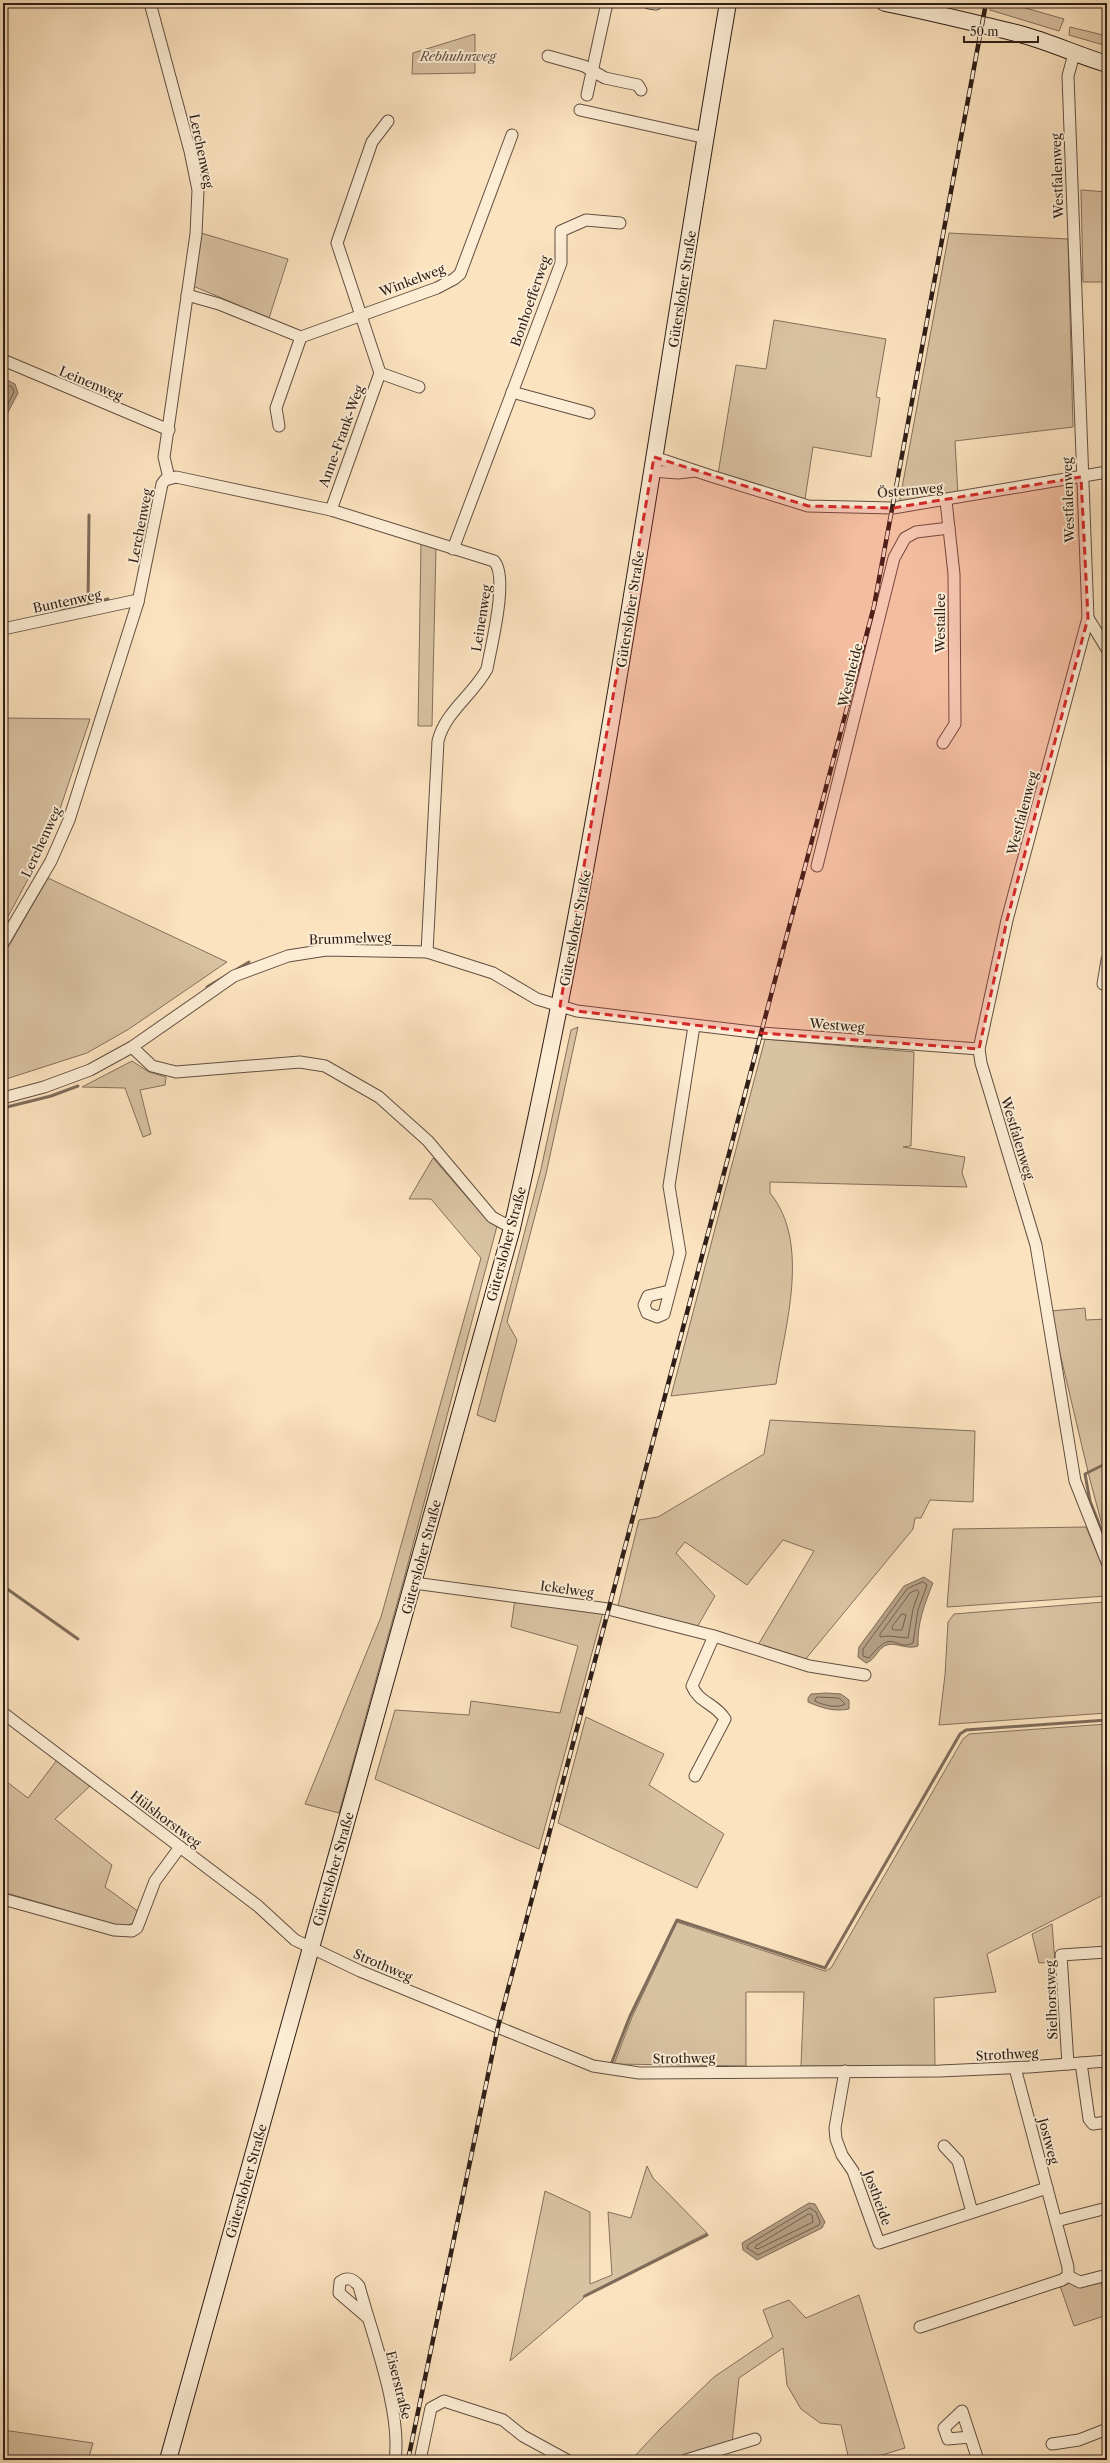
<svg xmlns="http://www.w3.org/2000/svg" width="1110" height="2463" font-family="'Libre Caslon Text',serif">
	<style>
		.green { fill: #d9c2a2; stroke: #83705c }
		.water { fill: #b6a086; stroke: #7f6c5a }
		.lines { fill: none; stroke-linecap: round; stroke-linejoin: round }
		.shore { stroke: #725f4e; stroke-width: 1 }
		.stream { stroke: #7f6c5a; stroke-width: 3 }
		.street-casing { stroke: #614f41; stroke-width: 13 }
		.secondary-casing { stroke: #2d1e17; stroke-width: 18 }
		.street { stroke: #fdedd5; stroke-width: 11 }
		.secondary { stroke: #fdedd5; stroke-width: 16 }
		.rail-casing { stroke: #2d1e17; stroke-width: 4.5 }
		.rail { stroke: #fdedd5; stroke-width: 3; stroke-dasharray: 9; stroke-linecap: butt }
		.marked { fill: #d62828; fill-opacity: 0.2; stroke: #d62828; stroke-width: 3; stroke-dasharray: 8 5; stroke-linejoin: round }
		.labels { text-anchor: middle; stroke-width: 4; stroke-linejoin: round; paint-order: stroke }
		.park-label { font-size: 13px; font-style: italic; fill: #614f41; stroke: #fdedd5 }
		.street-label { font-size: 13px; fill: #2d1e17; stroke: #fdedd5 }
	</style>
	<rect width="100%" height="100%" fill="#fce3bf"/>
	<filter id="stains"><feTurbulence type="fractalNoise" baseFrequency=".005" numOctaves="4"/><feColorMatrix values="0 0 0 0 .2 0 0 0 0 .09 0 0 0 0 .02 0 0 0 .5 -.17"/></filter>
	<radialGradient id="worn" r=".72"><stop offset=".6" stop-color="#630" stop-opacity="0"/><stop offset="1" stop-color="#630" stop-opacity=".3"/></radialGradient>
	<g class="green">
		<path d="M991,3h17l56,16 -5,12 -69,-21z"/>
		<path d="M1070,27l37,9v10l-38,-11z"/>
		<path d="M475,34v39l-63,1 1,-21z"/>
		<path d="M1081,190l26,2v90h-24z"/>
		<path d="M201,233l87,26 -19,59 -76,-32z"/>
		<path d="M949,233l119,6 5,188 -118,14 3,54 -59,9z"/>
		<path d="M774,320l112,19 -10,58 4,1 -9,59 -58,-10 -8,52 -87,-25 18,-109 30,4z"/>
		<path d="M421,543l15,5 -4,178h-14z"/>
		<path d="M3,718l87,1 -39,117 -48,90z"/>
		<path d="M48,878l179,84 -98,67 -42,24 -84,27v-124z"/>
		<path d="M578,1027l-32,147 -39,148 10,18 -22,82 -18,-7 64,-246 30,-139z"/>
		<path d="M765,1039l149,13 -3,94 -8,1 62,10 -3,16 5,14 -197,-5v11c41,50 15,133 6,191l-105,12z"/>
		<path d="M132,1061l17,11 17,5 -1,8 -25,5 11,44 -8,3 -18,-49 -43,-1z"/>
		<path d="M433,1158l40,46 24,22 -92,349 -66,238 -34,-9 76,-187 100,-359 -50,-59h-22z"/>
		<path d="M1085,1308l1,12 21,-1v216l-6,-14 -12,-45 -39,-165z"/>
		<path d="M770,1420l205,11 -2,71 -43,-2 -9,18h-6l-2,11 -109,132 -46,-16 56,-94 -31,-11 -36,45 -62,-43 -9,11 39,43 -19,33 -79,-20 22,-89 19,-3 106,-63z"/>
		<path d="M1086,1527l21,50v19l-160,11 6,-78z"/>
		<path d="M515,1599l88,13 -64,237 -164,-70 20,-69 74,5 2,-14 89,12 18,-67 -67,-19z"/>
		<path d="M1104,1602l3,16v95l-168,12 6,-50 3,-53 6,-8z"/>
		<path d="M586,1717l78,37 -15,31 75,49 -27,54 -139,-65z"/>
		<path d="M1107,1724v169l-120,61 9,38 -62,6 1,68h-134l3,-74h-58v74l-132,-2 18,-47 45,-95 148,49 6,-3 132,-229 6,-5z"/>
		<path d="M57,1760l33,26 -35,33 57,46 -7,22 34,25c-5,11 -7,14 -19,14l-117,-34v-113l25,19z"/>
		<path d="M1052,1924l3,38 -16,1 -7,-29z"/>
		<path d="M647,2166l6,12 54,55 -124,63 1,2 -74,63 35,-170 45,21v72l22,-9 -4,-63 23,6z"/>
		<path d="M1069,2282l10,5 22,-5 6,22v11l-33,11 -14,-40z"/>
		<path d="M859,2295l46,153 -39,12h-17l-8,-35 -21,-2 -19,-14 -14,-24 -4,-37 -44,30 -7,65 -58,17h-43l30,-32 53,-51 59,-40 -10,-27 26,-10 17,18z"/>
		<path d="M3,2430l90,13 -5,17h-84z"/>
	</g>
	<g class="water">
		<path d="M3,378l12,6 3,9 -10,19 -5,17z"/>
		<path d="M924,1577l9,6c-8,20 -16,40 -15,63 -11,4 -22,-4 -31,-1 -10,3 -11,15 -21,18l-8,-6 1,-10 45,-61z"/>
		<path d="M826,1693l15,1 8,6v9c-15,3 -27,-1 -41,-7v-4l3,-4z"/>
		<path d="M809,2203l6,1 10,18 -3,6 -65,32 -14,-10 -1,-7z"/>
	</g>
	<g class="lines">
		<g class="shore">
			<path d="M3,383l9,4 2,5 -11,22"/>
			<path d="M923,1582l4,3 -9,25 -5,33c-19,9 -19,-17 -44,15l-6,-2v-7l44,-60z"/>
			<path d="M917,1590l2,2 -6,17 -5,29 -20,-2 -8,1v-3l30,-41z"/>
			<path d="M902,1614l4,1 -4,15h-9l-1,-3z"/>
			<path d="M817,1697l22,1 6,6c-8,5 -22,1 -30,-3z"/>
			<path d="M810,2208l6,4 4,10 -1,3 -61,30 -11,-7 1,-3z"/>
			<path d="M809,2214l3,1 1,7 -55,27 -3,-1 1,-2z"/>
		</g>
		<g class="stream">
			<path d="M1105,77l2,1"/>
			<path d="M88,604l1,-89"/>
			<path d="M61,611l47,-12"/>
			<path d="M207,987l42,-25"/>
			<path d="M3,1108l48,-12 27,-10"/>
			<path d="M1107,1463l-22,11 5,27 17,43"/>
			<path d="M3,1586l75,53"/>
			<path d="M612,2062l18,-46 47,-96 148,48 135,-234 6,-4 141,-10"/>
			<path d="M585,2296l122,-61"/>
		</g>
		<defs>
			<g id="street">
				<path d="M150,3l40,148 8,39 -2,44 -32,223 5,21"/>
				<path d="M649,3l7,1"/>
				<path d="M1074,54l-6,22 20,542 -81,302 -28,129 2,14 55,182 39,236 32,81"/>
				<path d="M548,56l36,10 21,12 33,7 3,5"/>
				<path d="M587,95l20,-92"/>
				<path d="M580,110l126,28"/>
				<path d="M187,295l32,9 82,33"/>
				<path d="M3,360l166,70"/>
				<path d="M380,373l39,14"/>
				<path d="M512,392l77,21"/>
				<path d="M279,426l-3,-18 25,-71 136,-49 17,-9 6,-5 52,-139"/>
				<path d="M654,457l57,19 97,30 85,2 214,-36"/>
				<path d="M652,471l26,2 17,-2"/>
				<path d="M331,510l49,-137 -43,-130 35,-101 16,-21"/>
				<path d="M453,549l108,-286v-32l25,-11 34,3"/>
				<path d="M1088,618l19,31"/>
				<path d="M3,629l130,-28 5,1"/>
				<path d="M943,743l12,-19 -1,-150 -8,-73"/>
				<path d="M817,866l77,-308 11,-20 11,-6 33,-4"/>
				<path d="M3,943l48,-82 18,-41 69,-218 24,-118 3,-4 11,-3 155,33 163,51c15,16 -3,85 -7,108 -14,26 -42,43 -49,72l-11,211"/>
				<path d="M1103,984l4,-24"/>
				<path d="M132,1047l20,19 24,6 124,-10 25,4 54,31 49,44 64,76 20,11"/>
				<path d="M3,1098l41,-11 46,-17 42,-23 102,-71 54,-20 38,-6 101,2 66,21 44,26 40,12 184,22 218,16"/>
				<path d="M669,1291l-21,5 -4,9 3,8 10,4 7,-3 16,-61 -11,-67 25,-160"/>
				<path d="M414,1583l194,26 106,27 95,30 56,9"/>
				<path d="M3,1713l255,193 37,34 65,31 233,95 46,7 301,-2 89,-4 78,-6"/>
				<path d="M695,1776l30,-57c-10,-16 -26,-16 -33,-33l22,-50"/>
				<path d="M3,1899l111,31 18,1 5,-3 18,-47 25,-34"/>
				<path d="M1081,2063l8,56 4,5 14,-2"/>
				<path d="M1068,2064l-7,-109 46,-3"/>
				<path d="M1015,2068l53,199v9"/>
				<path d="M845,2071l-10,57 1,11 6,16 11,16 26,72 168,-55"/>
				<path d="M944,2146l14,15 14,51"/>
				<path d="M1056,2221l51,-13"/>
				<path d="M367,2317l-28,-24 1,-11c8,-6 13,-3 19,4 13,49 43,125 36,174"/>
				<path d="M920,2327l142,-47 6,-4 12,6 27,-7"/>
				<path d="M970,2437l-22,2 -4,-11 18,-17 16,49"/>
				<path d="M1052,2444l27,-4 28,-11"/>
				<path d="M420,2460l11,-52 13,-7 59,19 20,16 44,24"/>
				<path d="M686,2460l69,-21"/>
			</g>
			<g id="secondary">
				<path d="M885,3c46,9 90,20 135,31 30,8 57,21 87,30"/>
				<path d="M168,2460l344,-1232c93,-405 146,-816 216,-1225"/>
			</g>
		</defs>
		<use href="#street" class="street-casing"/>
		<use href="#secondary" class="secondary-casing"/>
		<use href="#street" class="street"/>
		<use href="#secondary" class="secondary"/>
		<defs>
			<path id="rail" d="M408,2460l90,-433 376,-1421 112,-603"/>
		</defs>
		<use href="#rail" class="rail-casing"/>
		<use href="#rail" class="rail"/>
	</g>
	<path class="marked" d="M654,457l154,49 85,2 188,-31 7,141 -81,302 -28,129 -218,-16 -184,-22 -17,-5z"/>
	<g class="labels">
		<g class="park-label">
			<text x="458" y="61">Rebhuhnweg</text>
		</g>
		<g class="street-label">
			<text transform="translate(202 151) rotate(78)" y="5">Lerchenweg</text>
			<text transform="translate(1057 176) rotate(-92)" y="5">Westfalenweg</text>
			<text transform="translate(412 280) rotate(-21)" y="5">Winkelweg</text>
			<text transform="translate(682 289) rotate(-81)" y="5">Gütersloher Straße</text>
			<text transform="translate(530 301) rotate(-71)" y="5">Bonhoefferweg</text>
			<text transform="translate(91 383) rotate(23)" y="5">Leinenweg</text>
			<text transform="translate(341 436) rotate(-70)" y="5">Anne-Frank-Weg</text>
			<text transform="translate(910 490) rotate(-5)" y="5">Östernweg</text>
			<text transform="translate(1068 500) rotate(-92)" y="5">Westfalenweg</text>
			<text transform="translate(140 526) rotate(-79)" y="5">Lerchenweg</text>
			<text transform="translate(67 601) rotate(-12)" y="5">Buntenweg</text>
			<text transform="translate(630 609) rotate(-81)" y="5">Gütersloher Straße</text>
			<text transform="translate(481 618) rotate(-81)" y="5">Leinenweg</text>
			<text transform="translate(940 623) rotate(-90)" y="5">Westallee</text>
			<text transform="translate(850 675) rotate(-76)" y="5">Westheide</text>
			<text transform="translate(1022 813) rotate(-75)" y="5">Westfalenweg</text>
			<text transform="translate(41 842) rotate(-65)" y="5">Lerchenweg</text>
			<text transform="translate(575 928) rotate(-79)" y="5">Gütersloher Straße</text>
			<text transform="translate(350 938) rotate(-2)" y="5">Brummelweg</text>
			<text transform="translate(837 1025) rotate(4)" y="5">Westweg</text>
			<text transform="translate(1018 1138) rotate(73)" y="5">Westfalenweg</text>
			<text transform="translate(506 1244) rotate(-75)" y="5">Gütersloher Straße</text>
			<text transform="translate(421 1557) rotate(-75)" y="5">Gütersloher Straße</text>
			<text transform="translate(567 1589) rotate(8)" y="5">Ickelweg</text>
			<text transform="translate(166 1819) rotate(37)" y="5">Hülshorstweg</text>
			<text transform="translate(333 1869) rotate(-74)" y="5">Gütersloher Straße</text>
			<text transform="translate(383 1965) rotate(23)" y="5">Strothweg</text>
			<text transform="translate(1051 2000) rotate(-92)" y="5">Sielhorstweg</text>
			<text transform="translate(1007 2054) rotate(-3)" y="5">Strothweg</text>
			<text transform="translate(684 2058) rotate(-1)" y="5">Strothweg</text>
			<text transform="translate(1049 2141) rotate(75)" y="5">Jostweg</text>
			<text transform="translate(246 2181) rotate(-74)" y="5">Gütersloher Straße</text>
			<text transform="translate(878 2198) rotate(70)" y="5">Jostheide</text>
			<text transform="translate(399 2385) rotate(76)" y="5">Eiserstraße</text>
		</g>
	</g>
	<rect width="1110" height="2463" fill="none" stroke="#fce3bf" stroke-width="16"/>
	<rect x="4" y="4" width="1102" height="2455" fill="none" stroke="#2d1e17" stroke-width="2"/>
	<rect x="8" y="8" width="1094" height="2447" fill="none" stroke="#2d1e17"/>
	<path d="M964 36v6h74v-6" fill="none" stroke="#2d1e17" stroke-width="2"/>
	<text x="970" y="36" font-size="12" fill="#2d1e17" stroke="#fdedd5" stroke-width="3" paint-order="stroke">50 m</text>
	<rect width="100%" height="100%" filter="url(#stains)"/>
	<rect width="100%" height="100%" fill="url(#worn)"/>
</svg>
